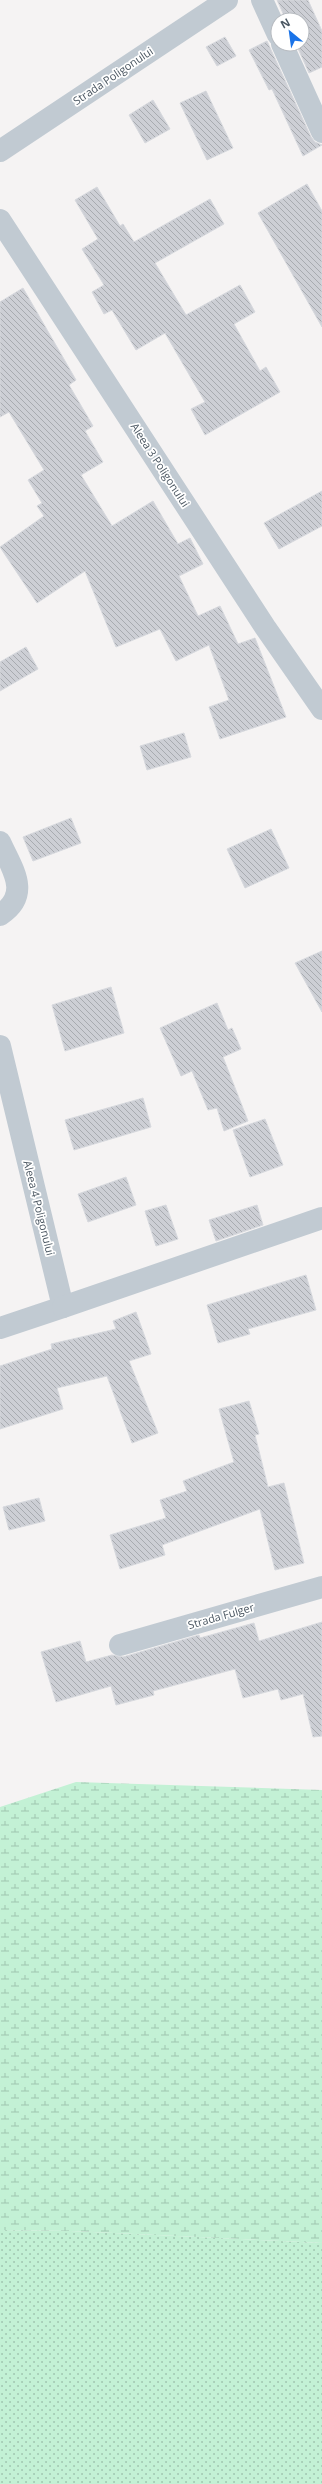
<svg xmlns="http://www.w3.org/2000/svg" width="322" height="2484" font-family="'Open Sans',sans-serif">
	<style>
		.grass { fill: url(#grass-dots) }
		.wetland { fill: url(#wetland-marsh) }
		.building { fill: url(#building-back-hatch); stroke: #d7d9de }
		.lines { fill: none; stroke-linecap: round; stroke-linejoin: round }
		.minor { stroke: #c1cad2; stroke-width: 22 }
		.labels { text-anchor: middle; stroke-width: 3.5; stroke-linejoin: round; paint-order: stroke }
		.street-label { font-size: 11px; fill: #4a5661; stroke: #fff }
	</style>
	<defs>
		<pattern id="grass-dots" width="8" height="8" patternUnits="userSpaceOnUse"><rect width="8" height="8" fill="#c3f1d5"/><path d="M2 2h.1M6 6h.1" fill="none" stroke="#a0c6b0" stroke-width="1.8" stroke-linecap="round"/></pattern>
		<pattern id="wetland-marsh" width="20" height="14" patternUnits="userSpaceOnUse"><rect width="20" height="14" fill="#c3f1d5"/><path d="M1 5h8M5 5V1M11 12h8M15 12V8" fill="none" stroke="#a0c6b0"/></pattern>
		<pattern id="building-back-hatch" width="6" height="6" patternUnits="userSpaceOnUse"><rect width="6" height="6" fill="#cdcfd5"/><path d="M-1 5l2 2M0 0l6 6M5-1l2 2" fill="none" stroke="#a8abb0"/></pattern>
	</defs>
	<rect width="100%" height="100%" fill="#f5f3f3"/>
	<path class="grass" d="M0,2230l71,1 251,12v241h-322z"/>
	<path class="wetland" d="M76,1782l246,8v453l-251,-12 -71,-1v-423z"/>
	<g class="building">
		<path d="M277,0h31l14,31v36l-13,6 -13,-29h6v-24h-16z"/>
		<path d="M225,37l11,19 -19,10 -11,-19z"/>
		<path d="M267,41l44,96 4,5 7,3 -19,11 -31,-67 -3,1 -20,-40z"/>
		<path d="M206,91l27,57 -26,12 -27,-57z"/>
		<path d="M153,100l17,29 -25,14 -16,-28z"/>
		<path d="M307,184l15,27v116l-64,-114z"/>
		<path d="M97,187l23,39 3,-2 11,18 76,-43 14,25 -69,39 31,52 54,-30 15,27 -21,12 26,47 6,-4 14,25 -75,43 -14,-26 14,-7 -40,-69 -29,17 -24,-40 -8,4 -12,-22 12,-7 -22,-36 16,-10 -23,-39z"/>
		<path d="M23,288l53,92 -7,5 24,41 -8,5 18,31 -22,13 31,51 41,-25 25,43 12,-6 13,26 -24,12 19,40 22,-10 18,38 17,-6 31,79 -66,22 -11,-32 20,-7 -20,-55 -33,16 -16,-32 -44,18 -31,-76 -48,32 -37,-56 44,-31 -7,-10 5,-3 -14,-23 16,-10 -35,-58 -9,5v-115z"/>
		<path d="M322,491v35l-43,23 -15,-26z"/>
		<path d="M26,647l12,22 -38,22v-29z"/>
		<path d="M184,733l7,24 -44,13 -7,-24z"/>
		<path d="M71,818l10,25 -48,18 -10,-24z"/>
		<path d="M271,829l18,39 -44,20 -18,-39z"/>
		<path d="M322,951v61l-27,-49z"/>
		<path d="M111,987l13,46 -59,18 -13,-46z"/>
		<path d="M217,1003l11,27 4,-2 9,21 -18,8 25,64 -24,10 -7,-23 -9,2 -16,-39 -11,5 -21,-48z"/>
		<path d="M143,1098l8,29 -77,23 -9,-30z"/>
		<path d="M265,1119l18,46 -33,12 -17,-47z"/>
		<path d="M126,1177l10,28 -48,17 -10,-28z"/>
		<path d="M166,1205l12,34 -22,7 -11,-35z"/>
		<path d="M257,1205l6,20 -47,16 -7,-21z"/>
		<path d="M306,1275l10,35 -68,19 2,5 -32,9 -11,-38z"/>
		<path d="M136,1312l15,42 -22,7 29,72 -26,10 -25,-67 -50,12 6,21 -63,20v-63l52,-17 -1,-5 65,-15 -3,-8z"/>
		<path d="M249,1401l10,33 -4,1 13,52 16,-4 20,80 -29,7 -15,-61 -98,36 3,10 -45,14 -10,-34 56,-17 -6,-18 27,-9 -4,-10 51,-19 -15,-53z"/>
		<path d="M39,1498l6,23 -36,9 -6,-23z"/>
		<path d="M322,1622v114l-9,1 -10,-43 -22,6 -3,-11 -35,9 -8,-29 -82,22 1,4 -38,10 -5,-19 -55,16 -15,-50 39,-11 6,21 26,-7 11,2 76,-22 1,3 54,-15 5,18z"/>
	</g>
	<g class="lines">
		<g class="minor">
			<path d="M262,0l16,35"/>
			<path d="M282,44l40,88"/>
			<path d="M0,151l227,-151"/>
			<path d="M0,220l265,407 57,82"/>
			<path d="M0,842c12,27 32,52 0,73"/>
			<path d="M0,1046l63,261 -63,21"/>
			<path d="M63,1307l259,-89"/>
			<path d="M120,1645l202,-58"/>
		</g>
	</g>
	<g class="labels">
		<g class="street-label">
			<text transform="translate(113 76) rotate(-34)" y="4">Strada Poligonului</text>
			<text transform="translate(160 465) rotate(57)" y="4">Aleea 3 Poligonului</text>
			<text transform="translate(39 1208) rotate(76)" y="4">Aleea 4 Poligonului</text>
			<text transform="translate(221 1616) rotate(-16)" y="4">Strada Fulger</text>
		</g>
	</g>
	<g transform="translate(290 32) rotate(331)"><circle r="19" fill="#ffffff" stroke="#b7bbc0"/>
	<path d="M0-3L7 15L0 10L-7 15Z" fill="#1a73e8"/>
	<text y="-6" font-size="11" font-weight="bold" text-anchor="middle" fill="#4a5661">N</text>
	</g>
</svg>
